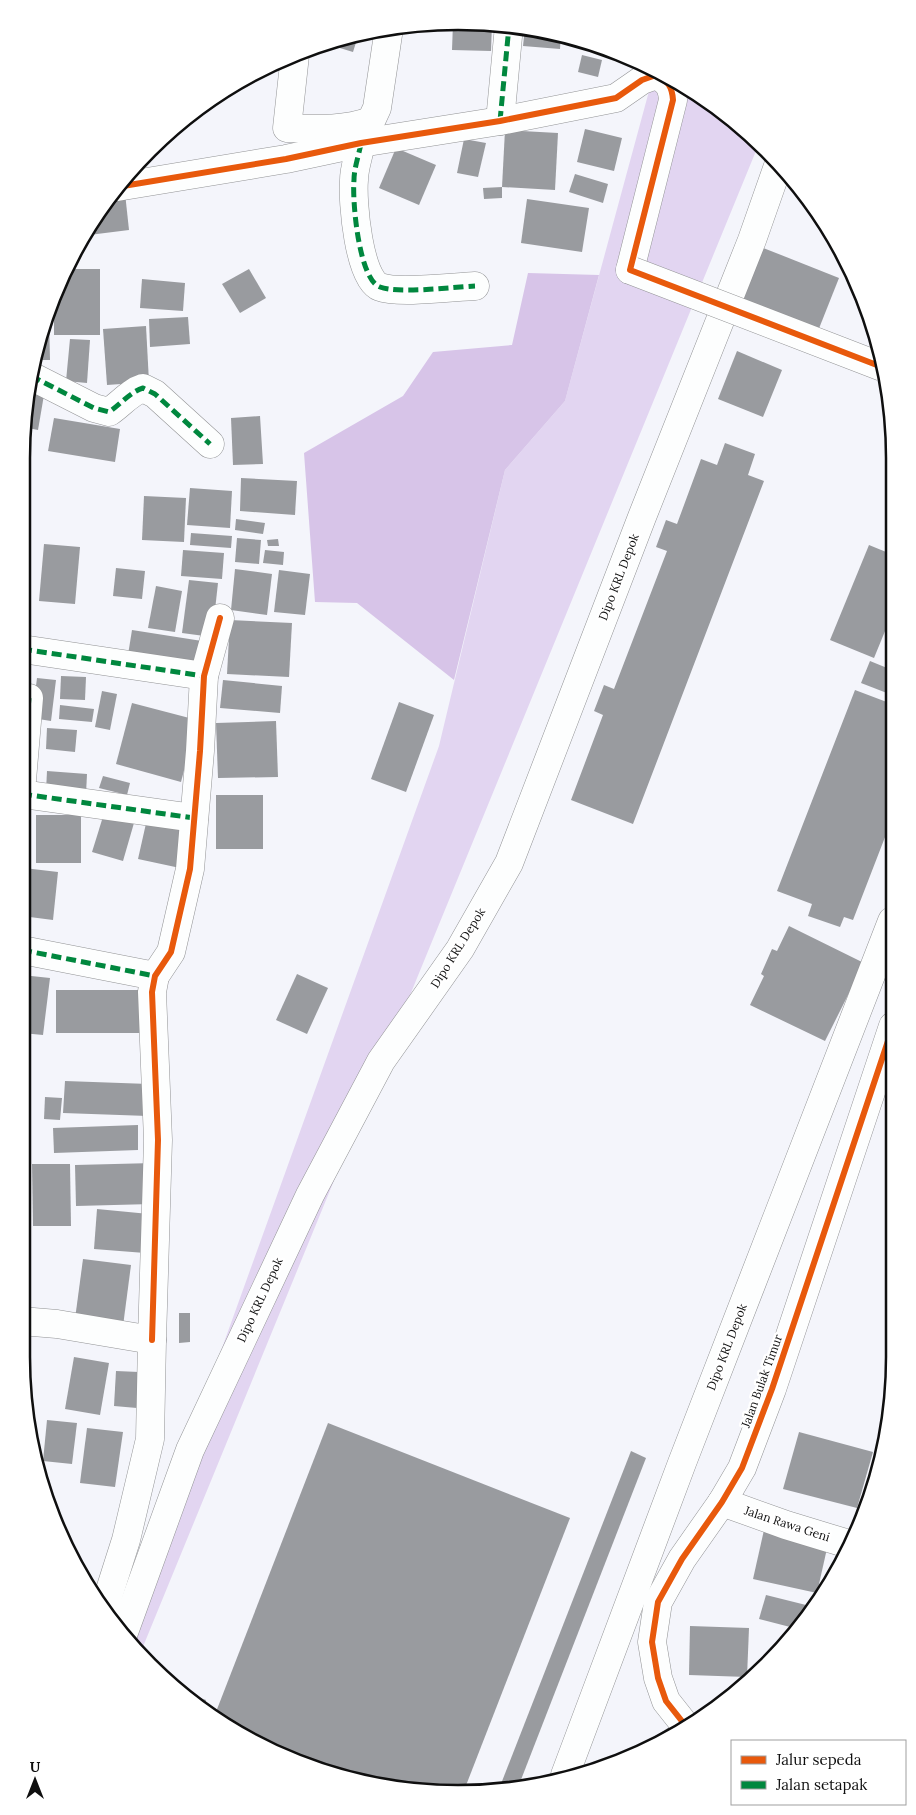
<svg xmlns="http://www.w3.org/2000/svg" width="916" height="1815" font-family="Lora,serif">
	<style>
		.green { fill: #e2d5f1 }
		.forest { fill: #d7c4e8 }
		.building { fill: #999b9f }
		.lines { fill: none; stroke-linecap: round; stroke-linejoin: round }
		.minor-casing { stroke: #929395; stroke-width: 29 }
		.minor { stroke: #fdfefe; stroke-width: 28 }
		.minor-bridge-casing { stroke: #929395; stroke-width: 29; stroke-linecap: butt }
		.minor-bridge { stroke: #fdfefe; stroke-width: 28 }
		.quiet { stroke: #00873e; stroke-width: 5; stroke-dasharray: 10 5; stroke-linecap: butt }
		.cycleway-casing { stroke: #fff; stroke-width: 9 }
		.cycleway { stroke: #e8590c; stroke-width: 6 }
		.labels { text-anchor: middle; stroke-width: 5; stroke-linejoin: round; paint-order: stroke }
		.street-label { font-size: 12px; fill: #0f0f0f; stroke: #fff }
		.rim { fill: none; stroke: #0f0f0f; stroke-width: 2.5 }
	</style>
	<rect width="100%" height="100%" fill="#f4f5fb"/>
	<path class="green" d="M655,69l69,43 34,34 -618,1508 -20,-23 319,-885 66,-276 60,-69z"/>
	<path class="forest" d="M528,273l71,2 -34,126 -60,69 -51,210 -97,-77 -42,-1 -11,-149 99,-57 30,-44 79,-7z"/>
	<g class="building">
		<path d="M477,22l15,1 -1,28 -39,-1 1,-27z"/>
		<path d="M525,28l36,6 -1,15 -37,-3z"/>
		<path d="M356,35l2,1 -5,16 -23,-7 1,-4z"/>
		<path d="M582,55l20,5 -4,17 -20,-5z"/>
		<path d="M585,129l37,9 -8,33 -37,-9z"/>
		<path d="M505,130l53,3 -3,57 -53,-3z"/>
		<path d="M464,139l22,4 -8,34 -21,-4z"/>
		<path d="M396,148l40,17 -17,40 -40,-17z"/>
		<path d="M575,174l33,10 -5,19 -34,-11z"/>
		<path d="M502,187v11l-18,1 -1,-11z"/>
		<path d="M125,193l4,37 -40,5v-6l21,-35z"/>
		<path d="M527,199l62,9 -7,44 -61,-9z"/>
		<path d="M761,247l78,31 -23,58 -78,-31z"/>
		<path d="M65,269h35v66h-46v-36z"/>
		<path d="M249,269l17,29 -26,15 -18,-29z"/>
		<path d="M142,279l43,4 -2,28 -43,-3z"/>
		<path d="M188,317l2,27 -40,3 -1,-28z"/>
		<path d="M46,319h3l1,41h-16l2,-15z"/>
		<path d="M146,326l3,56 -42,3 -4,-56z"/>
		<path d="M70,339l20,1 -3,43 -21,-2z"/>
		<path d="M737,351l45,19 -19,47 -45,-18z"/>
		<path d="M29,386l16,3 -7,41 -15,-3z"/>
		<path d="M260,416l3,48 -30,1 -2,-47z"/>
		<path d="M54,418l66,11 -5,33 -67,-11z"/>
		<path d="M725,443l30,11 -7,21 16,6 -131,343 -62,-24 32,-85 -9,-4 10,-26 10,4 53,-138 -11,-4 10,-27 11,4 24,-65 16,6z"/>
		<path d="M241,478l56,3 -2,34 -55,-4z"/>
		<path d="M190,488l42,3 -2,37 -43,-3z"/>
		<path d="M144,496l42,2 -2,44 -42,-2z"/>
		<path d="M236,519l29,4 -2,11 -28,-4z"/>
		<path d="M191,533l41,3 -1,12 -41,-3z"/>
		<path d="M237,538l24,2 -2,24 -24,-2z"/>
		<path d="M278,539l1,7h-11l-1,-6z"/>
		<path d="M44,544l36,3 -5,57 -36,-3z"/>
		<path d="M869,545l22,9 1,60 -18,44 -44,-18z"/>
		<path d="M183,550l41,3 -2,26 -41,-3z"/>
		<path d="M265,550l19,2 -1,13 -20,-2z"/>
		<path d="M116,568l29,3 -3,28 -29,-3z"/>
		<path d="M235,569l37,5 -5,41 -36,-5z"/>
		<path d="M279,570l31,4 -5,41 -31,-3z"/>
		<path d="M189,580l29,3 -6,54 -30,-4z"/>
		<path d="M156,586l26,5 -7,41 -27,-4z"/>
		<path d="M230,620l62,3 -3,54 -62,-3z"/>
		<path d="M132,630l70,11 -5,32 -70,-12z"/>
		<path d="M870,661l22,9v25l-31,-12z"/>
		<path d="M61,676l25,1 -1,23 -25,-1z"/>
		<path d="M37,678l19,2 -5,41 -19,-3z"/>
		<path d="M223,680l59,6 -2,27 -60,-5z"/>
		<path d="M855,690l37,14v115l-39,101 -9,-3 -4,10 -32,-11 4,-12 -35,-13z"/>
		<path d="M102,691l15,3 -7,36 -15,-3z"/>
		<path d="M399,702l35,13 -28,77 -35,-13z"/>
		<path d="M132,703l65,17 -16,62 -65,-18z"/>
		<path d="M60,705l34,4 -2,13 -33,-3z"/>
		<path d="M276,721l2,56 -60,1 -2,-55z"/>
		<path d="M47,728l30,2 -2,22 -29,-3z"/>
		<path d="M47,771l40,3 -1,20 -40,-3z"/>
		<path d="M103,776l27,7 -3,12 -28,-7z"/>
		<rect x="216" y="795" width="47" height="54"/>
		<path d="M106,807l30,9 -13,45 -31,-9z"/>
		<rect x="36" y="815" width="45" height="48"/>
		<path d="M147,819l41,10 -8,39 -42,-9z"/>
		<path d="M24,868l34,4 -5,48 -31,-4z"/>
		<path d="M789,926l75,37 -39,78 -75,-36 14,-29 -3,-2 11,-25 5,2z"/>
		<path d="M297,974l31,14 -21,46 -31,-14z"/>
		<path d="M22,975l28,3 -7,57 -21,-2z"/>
		<rect x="56" y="990" width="89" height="43"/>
		<path d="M892,1067l1,1v34l-7,-1z"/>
		<path d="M65,1081l84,3 -1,32 -85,-3z"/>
		<path d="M45,1097l17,1 -2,22 -16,-1z"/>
		<path d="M21,1124h7l-4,38h-3z"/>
		<path d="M138,1125v25l-84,3 -1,-25z"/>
		<path d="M154,1163l-2,41 -76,2 -1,-41z"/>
		<path d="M32,1164h38l1,62h-38z"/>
		<path d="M97,1209l52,5 -4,39 -51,-4z"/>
		<path d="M83,1259l48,6 -8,61 -48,-7z"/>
		<path d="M179,1313h11v29l-11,1z"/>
		<path d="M74,1357l35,6 -9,52 -35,-6z"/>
		<path d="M116,1371l23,1 -2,36 -23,-2z"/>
		<path d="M47,1420l30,3 -5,41 -29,-3z"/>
		<path d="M328,1423l242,95 -105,270 -92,-3 -134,-50 -25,-18z"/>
		<path d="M87,1428l36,4 -8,55 -35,-4z"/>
		<path d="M799,1432l74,20 -16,56 -74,-19z"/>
		<path d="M631,1451l15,7 -129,332 -18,-1z"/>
		<path d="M764,1530l64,14 -11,49 -64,-14z"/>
		<path d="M766,1595l40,10 -2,9 -10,14 -35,-9z"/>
		<path d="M690,1626l59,2 -2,49 -58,-2z"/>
		<path d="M177,1690l29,10 -3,9z"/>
		<path d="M672,1725l4,6 -17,12 -4,-6z"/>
	</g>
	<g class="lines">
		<defs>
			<g id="minor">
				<path d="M295,55l-8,73c29,1 56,3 84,-7l6,-13 12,-80"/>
				<path d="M500,121l9,-95"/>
				<path d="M361,143c-2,12 -7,25 -7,37 -2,21 5,100 26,107 18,7 73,0 95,-1"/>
				<path d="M117,187l169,-28 75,-16 139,-22 116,-23 26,-18 14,-5c12,6 16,11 17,25l-43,170"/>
				<path d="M31,376l63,32 15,4c12,-8 21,-20 34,-24l12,6 55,50"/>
				<path d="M22,649l182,27"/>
				<path d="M22,780l7,-82"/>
				<path d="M22,794l172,24"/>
				<path d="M22,950l133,26"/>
				<path d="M21,1321l36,3 95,16 -2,99 -24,101 -22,69"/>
				<path d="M152,1340l6,-200 -6,-148 3,-16 16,-24 19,-83 10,-118 4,-75 16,-58"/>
				<path d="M722,1502l64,23 66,20"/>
				<path d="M123,1635l67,-185 120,-255 71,-134 79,-112 49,-86 133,-346 110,-277 26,-74"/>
				<path d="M685,1725l-19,-24 -8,-23 -6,-36 6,-40 24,-43 40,-57 20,-34 30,-79 121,-363"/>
				<path d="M565,1775l117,-312 210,-542"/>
			</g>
		</defs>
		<use href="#minor" class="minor-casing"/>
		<use href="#minor" class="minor"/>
		<defs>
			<path id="minor-bridge" d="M630,270l252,97"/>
		</defs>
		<use href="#minor-bridge" class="minor-bridge-casing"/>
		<use href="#minor-bridge" class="minor-bridge"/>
		<g class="quiet">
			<path d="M500,121l9,-95"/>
			<path d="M361,143c-2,12 -7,25 -7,37 -2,21 5,100 26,107 18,7 73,0 95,-1"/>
			<path d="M31,376l63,32 15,4c12,-8 21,-20 34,-24l12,6 55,50"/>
			<path d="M22,649l182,27"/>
			<path d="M22,780l7,-82"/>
			<path d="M22,794l172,24"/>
			<path d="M22,950l133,26 2,-2"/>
		</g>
		<defs>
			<g id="cycleway">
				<path d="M117,187l169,-28 75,-16 139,-22 116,-23 26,-18 14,-5c12,6 16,11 17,25l-43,170 252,97"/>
				<path d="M152,1340l6,-200 -6,-148 3,-16 16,-24 19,-83 10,-118 4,-75 16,-58"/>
				<path d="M685,1725l-19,-24 -8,-23 -6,-36 6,-40 24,-43 40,-57 20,-34 30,-79 121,-363"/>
			</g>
		</defs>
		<use href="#cycleway" class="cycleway-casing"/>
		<use href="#cycleway" class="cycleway"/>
	</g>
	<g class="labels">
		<g class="street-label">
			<text transform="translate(619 577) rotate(-69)" y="4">Dipo KRL Depok</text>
			<text transform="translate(458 948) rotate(-58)" y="4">Dipo KRL Depok</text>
			<text transform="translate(260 1300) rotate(-65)" y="4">Dipo KRL Depok</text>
			<text transform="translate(727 1347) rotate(-69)" y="4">Dipo KRL Depok</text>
			<text transform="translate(762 1381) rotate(-70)" y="4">Jalan Bulak Timur</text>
			<text transform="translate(787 1524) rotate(18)" y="4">Jalan Rawa Geni</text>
		</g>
	</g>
	<path d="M0 0H916V1815H0ZM458 30H458A428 428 0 0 1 886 458V1357A428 428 0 0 1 458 1785H458A428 428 0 0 1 30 1357V458A428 428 0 0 1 458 30Z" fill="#fff" fill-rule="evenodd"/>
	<path class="rim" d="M458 30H458A428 428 0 0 1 886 458V1357A428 428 0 0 1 458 1785H458A428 428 0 0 1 30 1357V458A428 428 0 0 1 458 30Z"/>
	<rect x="731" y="1740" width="175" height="65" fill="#ffffff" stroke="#9f9f9f"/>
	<rect x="741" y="1756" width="25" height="8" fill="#e8590c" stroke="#9f9f9f"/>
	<text x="776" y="1765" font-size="15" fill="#0f0f0f">Jalur sepeda</text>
	<rect x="741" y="1781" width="25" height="8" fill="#00873e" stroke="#9f9f9f"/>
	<text x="776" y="1790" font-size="15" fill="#0f0f0f">Jalan setapak</text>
	<g transform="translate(35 1780)" stroke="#ffffff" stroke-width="4" paint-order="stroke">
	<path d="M0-4L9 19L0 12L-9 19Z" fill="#0f0f0f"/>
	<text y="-8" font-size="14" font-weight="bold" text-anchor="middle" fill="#0f0f0f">U</text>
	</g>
</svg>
